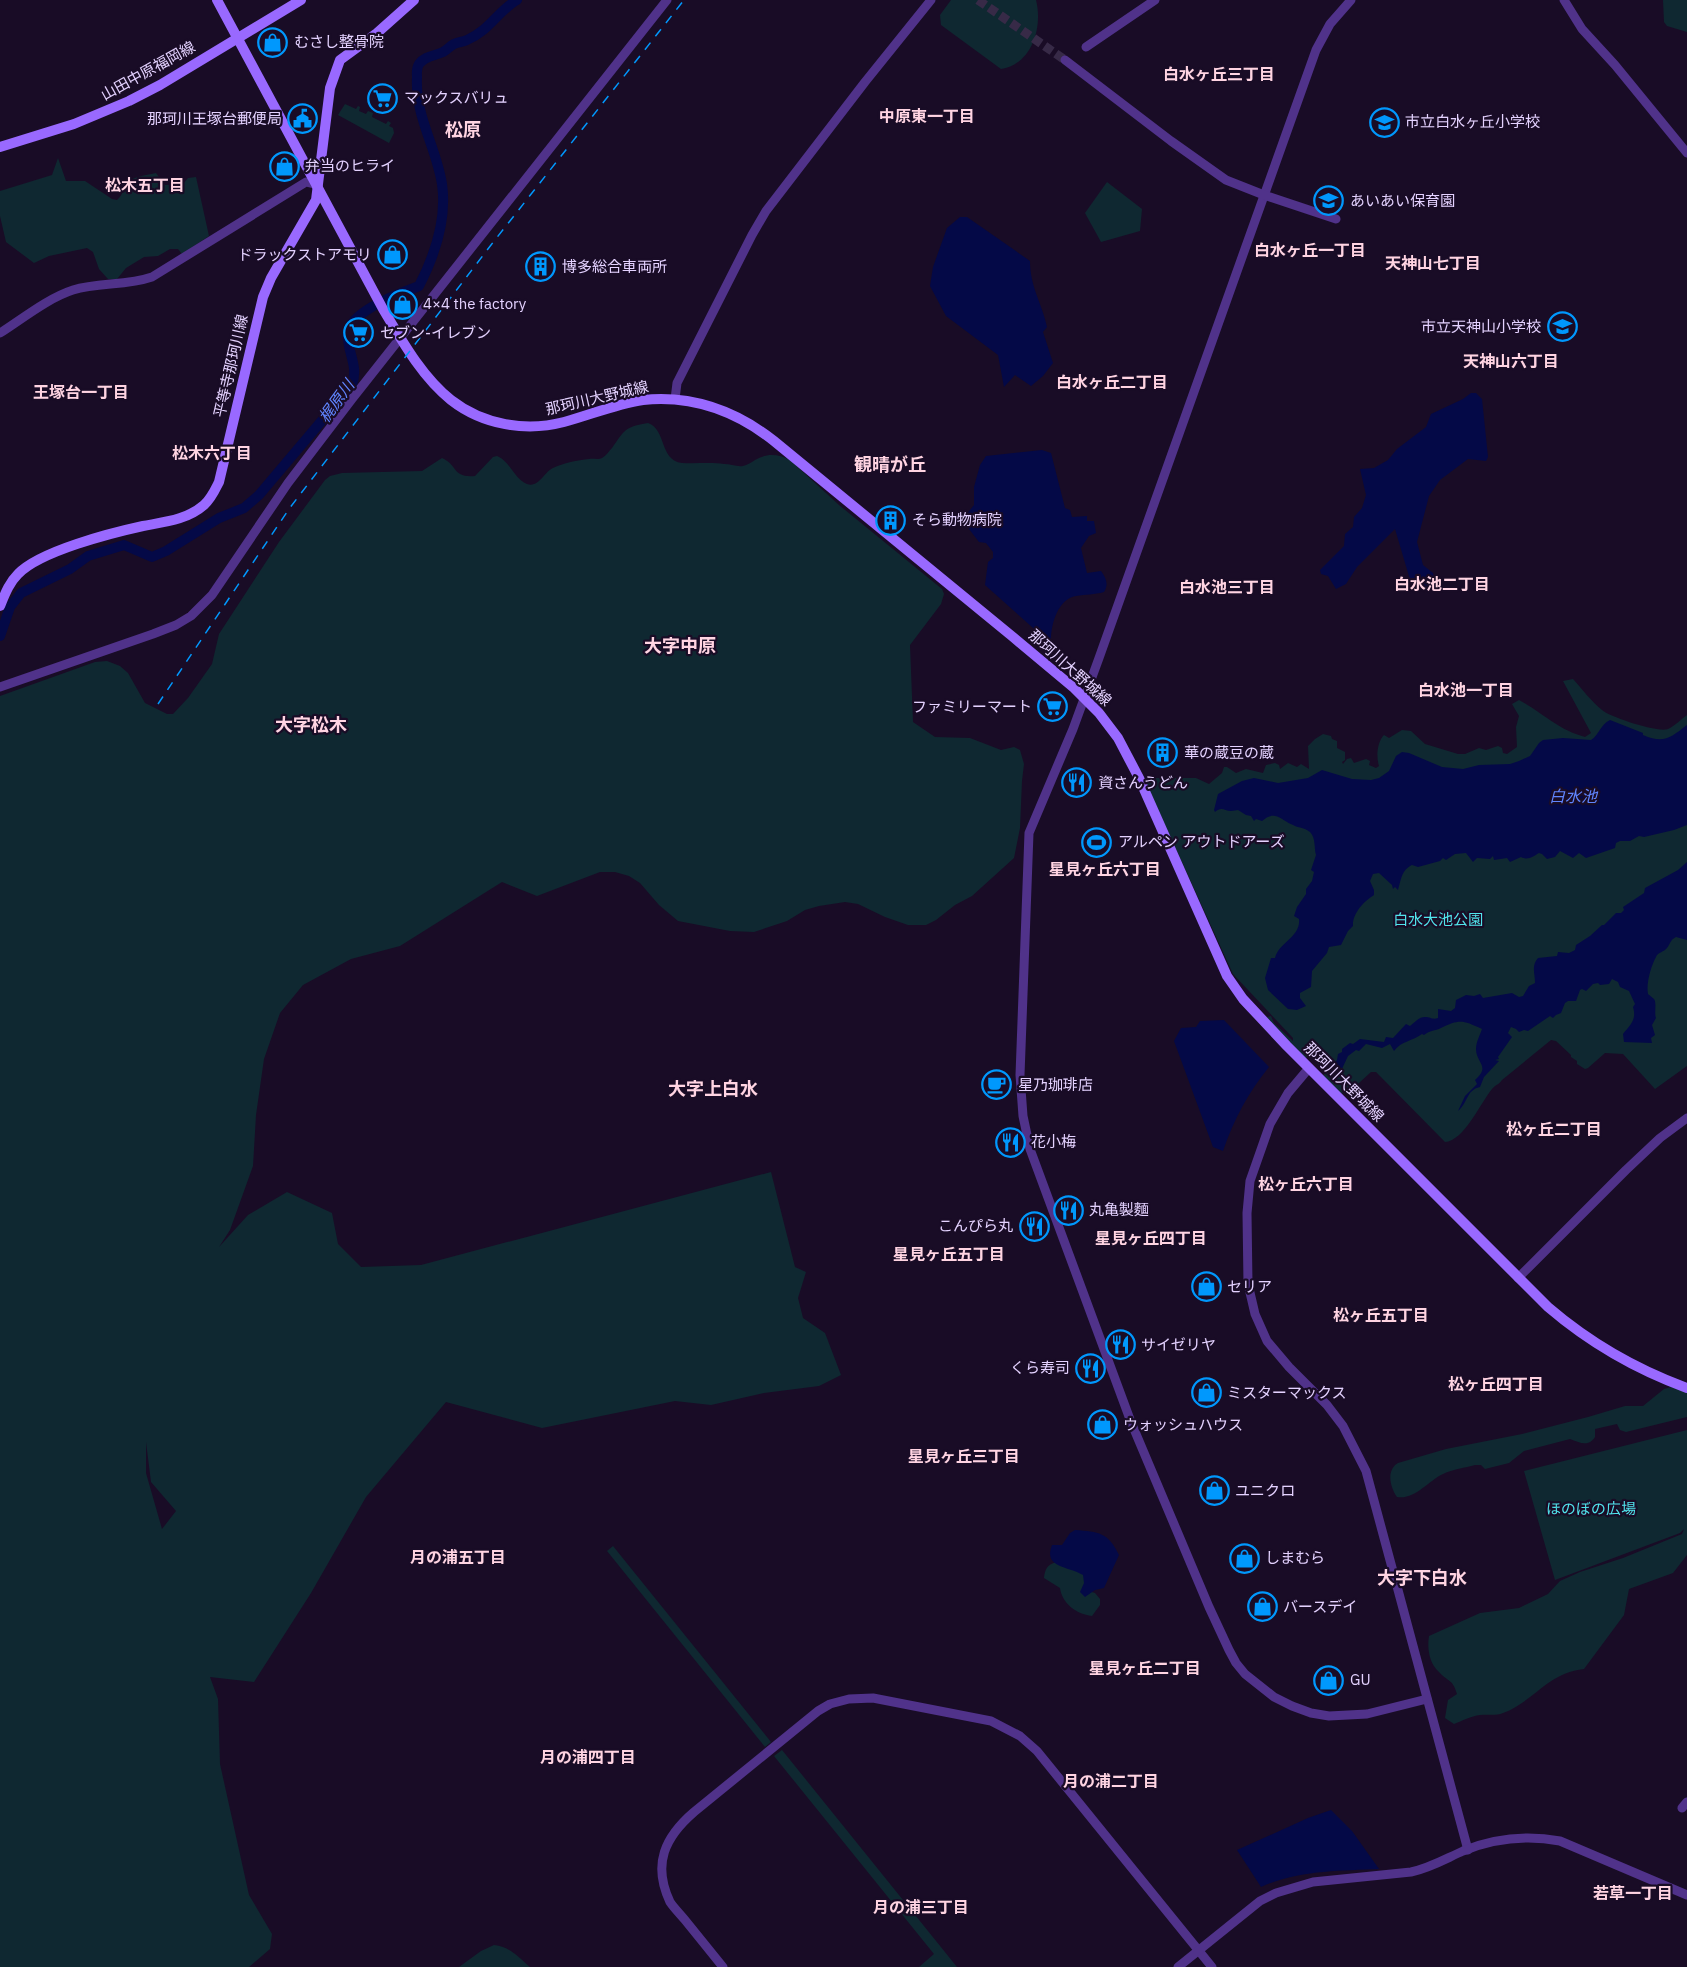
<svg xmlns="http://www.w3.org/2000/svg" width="1687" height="1967" font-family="'IBM Plex Sans','Noto Sans JP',sans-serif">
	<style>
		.green { fill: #0f2831; fill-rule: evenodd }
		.water { fill: #040947 }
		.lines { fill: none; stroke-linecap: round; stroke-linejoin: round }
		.river { stroke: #040947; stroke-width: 10 }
		.tertiary-tunnel { stroke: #372a47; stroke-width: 9; stroke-dasharray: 9 4.5; stroke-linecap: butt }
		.tertiary { stroke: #50328a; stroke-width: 9 }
		.secondary { stroke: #9969ff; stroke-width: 10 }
		.rail { stroke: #0098fd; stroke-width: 1.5; stroke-dasharray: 9 8; stroke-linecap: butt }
		.labels { text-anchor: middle; stroke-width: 4.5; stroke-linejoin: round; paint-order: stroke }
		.poi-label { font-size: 15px; fill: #e4d2ff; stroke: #190c26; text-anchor: start }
		.street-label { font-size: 15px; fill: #e4d2ff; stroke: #190c26 }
		.park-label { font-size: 15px; fill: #51e4ec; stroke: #190c26 }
		.neighbourhood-label { font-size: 16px; font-weight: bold; fill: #ffd4e2; stroke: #190c26 }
		.water-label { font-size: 16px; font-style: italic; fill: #6085ff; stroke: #190c26 }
		.quarter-label { font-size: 18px; font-weight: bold; fill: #ffd4e2; stroke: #190c26 }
	</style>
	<rect width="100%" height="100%" fill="#190c26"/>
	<g class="green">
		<path d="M951,0h85c7,27 -4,64 -35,69l-60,-44 -1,-10z"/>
		<path d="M1663,0h24v32l-20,-6 -3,-4z"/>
		<path d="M345,104l11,5 2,-3 2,1 -1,4 7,3 2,-3 5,2 -1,4 14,7 2,-3 3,2 -2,3 4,2 1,5 -5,10 -51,-28z"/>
		<path d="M58,158l8,23h19l27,18 5,1c6,-5 6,-11 10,-17 7,-7 20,-8 29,-10l9,12 18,-1 5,-6 8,-1 13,59 -27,18 -4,-5h-8l-12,7 -14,1 -18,11 -9,11h-9l-9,-10 -6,-17 -6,-4 -38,8 -15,7 -28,-21 -6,-26v-25l52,-16z"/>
		<path d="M1107,182l35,27 -2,22 -39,11 -16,-29z"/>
		<path d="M648,423c19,7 11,37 34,40 14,1 29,-1 42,1 6,0 13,3 19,2 4,-1 9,-4 12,-6 12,-7 23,-6 35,0l49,45 103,84 2,5 -3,10 -31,41 3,77 22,15 35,1 31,12 13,-3 6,3 4,14 -2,17 -2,47 -6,30 -42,38 -17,9 -19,15 -10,5h-18l-23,-8 -27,-13 -13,-2 -26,4 -14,4 -18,11 -33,11 -24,-1 -52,-10 -19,-16 -19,-22 -11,-7 -14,-4h-15l-63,24 -35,-14 -102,64 -49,13 -48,26 -23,28 -16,46 -8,56 -3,51 -23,64 -11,17 29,-32 39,-23 45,21 6,31 23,23 60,-2 350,-93 24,95 11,5 -8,26 5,20 22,15 16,42 -22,11 -55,7 -53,12 -36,-4 -133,27 -96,-26 -80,95 -55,96 -57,89 -44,-5 8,22 2,65 29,131 23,39 -2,15 -21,18h-249v-1271l95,-34 12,-1 13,5 8,7 17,30 22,11h6l15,-16 24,-34 7,-30 60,-92 46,-62 5,-4 12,-3 80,-2 20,-13c16,7 10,20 33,18l18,-19 4,-1c13,5 17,23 30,28 12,4 17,-12 26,-16 10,-5 25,-8 36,-9 4,-1 9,1 13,-1 4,-2 7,-7 10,-10 13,-18 12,-21 36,-25zM146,1442l5,40 25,29 -14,18 -16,-56z"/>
		<path d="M1573,679c9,10 18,22 29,31 8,7 56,23 66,19 7,-3 13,-10 19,-14v351l-32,23 -32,-35 -18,-1 -17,15 -3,1 -8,-5v-3l-6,-4v-2l-15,-14 -5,-1 -49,40c-3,5 -6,4 -10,9 -11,13 -28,52 -47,53l-69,-70h-5l-24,22 -10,-2 -14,-17 2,-1 4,2 -19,-20 -5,2 -38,-39v-2l4,-1 3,7 19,18v-3l-60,-64 -88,-193 2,-3h49l13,6 13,-11 2,-6h3l9,6 10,-4 17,4 3,-8 9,-2 4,2 1,4 8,-6 9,4 4,-3 8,5 -1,-23 7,-7 8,-5 8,2 1,3 5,2v7l8,4v8l-3,2 1,2 4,-5 4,-1 3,5 12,-4 4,2 -1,4 7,3 3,-2c-3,-9 -2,-24 5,-31l5,3 13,-8 9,1 14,13 33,10h7l14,-6 7,2 12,-4 4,2 1,5 4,1 10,-7 -1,-20 3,-11 -7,-12 7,-4c24,13 39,30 66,37l6,-4 -28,-52z"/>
		<path d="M1671,1387l16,5v25l-61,15 -6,-2 -3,-6 -22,5v8c-7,11 -16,5 -25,2l-46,12 -15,12 -24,6 -4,-4h-6c-10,3 -22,4 -32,9 -15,7 -28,26 -46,23 -7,-10 -11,-27 1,-34l48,-14 76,-15 66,-17 37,-11h18l21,-17z"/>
		<path d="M1687,1430v125l-14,18 -44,16 -5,26 -40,54c-37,4 -49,32 -81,44 -7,3 -15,1 -23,2 -9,1 -18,6 -26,9l-9,-6 3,-18 9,-6c-4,-15 -9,-12 -18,-22 -10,-9 -12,-24 -10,-36l51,-23 39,-5 29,-14 12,-13 20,-9 43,-14 59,-24 2,-5 -4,4 -125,47 -31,-109z"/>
		<path d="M613,1546l158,196 -6,5 -158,-196z"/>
		<path d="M1056,1562l21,6 8,8v14l10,3 5,6v6l-8,11c-16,-2 -30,-13 -32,-28l-16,-10c1,-9 3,-13 12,-16z"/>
		<path d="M782,1750l175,217h-38l15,-13 -160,-198z"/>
		<path d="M494,1945c17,2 24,12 36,22h-71l22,-16z"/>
	</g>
	<g class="water">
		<path d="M960,217h7l63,44c0,26 12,42 17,66l-4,5 10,31 -10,13 -12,10 -16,-11 -11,12 -6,-32 -52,-39 -16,-30 3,-19 14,-39z"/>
		<path d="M1471,393h5l6,6 6,58 -2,4 -18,-2 -28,21 -11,16 -12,46 6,23 10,8 2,11 -3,7 -21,-8 -16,-54 -38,38 -11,17 -10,5 -8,-13 -7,-2 -1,-4 24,-24 1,-12 8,-7 1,-10 8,-9 4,-13 -6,-26 14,-1 14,-8 9,-11 29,-22 5,-13 32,-15z"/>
		<path d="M1042,450l9,3 14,55 5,2 2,7 15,-1v5h7l2,12 -7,3 -8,12 6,25 14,-2c5,7 8,13 3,21 -10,3 -18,2 -28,4 -19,3 -26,31 -25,48l-66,-59 3,-23 5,-4v-6l-7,-9 -7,-1 -10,-13 -3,-14 8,-10v-18l6,-22 6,-9z"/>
		<path d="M1610,720l33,13v2c21,9 27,3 44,-10v100l-13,5 -30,7 -5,-1 -9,5h-10l-4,2 -1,5 -29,10 -7,-5 -6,5 -13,-7 -5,6 -8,2 -5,-5 -3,-1c-5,3 -11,8 -18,4l-11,5 -3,-4 -13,2 -1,-4 -3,3 -13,-1 -4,4 -7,-9 -11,1 -9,6 -3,-2 -3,3 -22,6 -6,-2c-11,5 -11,16 -14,25l-3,-3 -2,2 -1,-4 -13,-12 -6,1 -3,7 4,9v5c-10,6 -22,19 -21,31l-5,5 -7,14 -12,2 -2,6 -15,18 -1,16 -11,6v5l6,8 -9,4 -9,-1 -20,-19 -3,-12 6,-20h4c4,-16 26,-21 24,-39l-5,-3 3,-9 9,-13v-5l6,-8 2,-9 -3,-2 5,-15c-2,-6 0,-17 -6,-23 -6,-5 -12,-4 -17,-7 -6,-2 -12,-8 -18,-9 -5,-1 -9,2 -13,5l-6,-2 -2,2 -3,-5 -5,-1 -8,-5c-2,0 -4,1 -7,1 -7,0 -9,-5 -16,1l-1,-2 4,-16 24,-13 12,-3 24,5 30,-5 14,-8 30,9 19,1 8,-2 10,-7 7,-15 6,-4 7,1 33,14 21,2 16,-4 31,-1 9,-3 11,-5 9,-13 4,-3 20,-2 28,2c8,-5 9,-15 19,-20z"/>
		<path d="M1687,862v78l-11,-3c-6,3 -5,6 -9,11 -3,4 -9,4 -11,9 -5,9 -10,26 -8,37 2,2 4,3 6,5 3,4 0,14 2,19l-4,7 3,10 -4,3 1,5 -28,-1 -1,-8c7,-9 14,-14 10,-27l2,-3 -6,-13 -9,-4 -2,-5 -6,-3 -3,5 -9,1 -2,-2 -5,1 -7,7 -4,-2 -2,1 -4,11h-8l-3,2 -4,10 -5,2 -3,3 -3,-2 -22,15 -4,-1 -5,2 -3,-3 -5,-2 -3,6 4,4 -14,20 1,2 -4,1 4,1 -15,16 -4,10c-14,3 -12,16 -22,24l7,-15 12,-12 -2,-4c16,-14 1,-17 1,-31 0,-7 4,-14 6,-20 -19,-9 -23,-10 -41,-1 -6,3 -11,2 -17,7l-2,-1c-9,7 -21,7 -28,17l-4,-7 -8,4 -16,-4 -7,7 -3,-1 -8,6 -7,15 -7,-7 3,-4 1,-6 4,-2v-3l8,-6 3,1 7,-5 24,3 2,-5 7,1 13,-14 4,2c5,-4 9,-9 15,-9 6,0 7,3 13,1v-9l13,2 4,-3 1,-8 10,-5 8,1 6,-2 3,4 29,-5 7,4 4,-1 6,-10 6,-3c0,-10 -4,-17 3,-25l19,-2 1,-4 11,1 6,-3 1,-5 14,-9 12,-11h2l12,-12h5l3,-3 -1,-3 21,-14 1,-5 33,-18z"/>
		<path d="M1224,1020l45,47c-21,26 -35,52 -46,84l-10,-4 -39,-106 7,-13 15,-1 4,-6z"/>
		<path d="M1075,1530c24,2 33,2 44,25l-15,33 -9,2 -10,7 -5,-5 4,-9 -1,-8c-15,-9 -40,-7 -31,-30h10l8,-12z"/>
		<path d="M1331,1810l21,21 27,38c-40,2 -80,1 -118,18l-24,-37 71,-32z"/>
	</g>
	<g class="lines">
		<path class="river" d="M0,636l10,-29 11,-14 49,-24 18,-13 36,-11 28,12 14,-6 53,-33 25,-10 15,-13 93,-110c7,-20 -5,-32 -4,-51 1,-23 53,-41 71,-48 16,-31 28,-67 23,-102 -6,-38 -27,-67 -25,-107 0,-4 -1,-8 2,-13 6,-8 15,-8 24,-12 4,-2 7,-6 11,-8 4,-2 9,-2 13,-4 23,-10 31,-29 50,-40"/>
		<path class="tertiary-tunnel" d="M978,0l87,60"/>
		<g class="tertiary">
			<path d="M1351,0l-21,24 -14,26 -217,608 -26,71 -44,104 -9,242 3,41 7,33 101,273 78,185 20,43 7,13 9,11 29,23 18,9 19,7 18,3 38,-2 60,-15"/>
			<path d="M1564,0l18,29 33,36 72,88"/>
			<path d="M1086,47l69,-47"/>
			<path d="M1065,60l106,81 55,39 38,15 72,24"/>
			<path d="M0,333c22,-14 48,-35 73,-43 25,-8 53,-4 79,-13l154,-95 12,3"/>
			<path d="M675,399l2,-16 75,-148 14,-24 99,-129 66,-82"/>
			<path d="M0,687l153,-53 23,-9 15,-9 21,-21 76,-112 64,-84 315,-399"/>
			<path d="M1309,1068l-21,25 -18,31 -20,57 -3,32 1,71 7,30 12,27 22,26 38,38 16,21 23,45 102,379"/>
			<path d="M1518,1278l108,-108 34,-32 27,-20"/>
			<path d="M1682,1808l5,-6"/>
			<path d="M723,1967c-13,-16 -25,-31 -38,-47 -5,-6 -11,-12 -15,-18 -18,-38 -5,-65 24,-90l124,-101 12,-7 19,-5 24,-1 118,23 29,15 17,15 175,216"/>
			<path d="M1178,1967l82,-66 16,-8 37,-11 98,-10c19,-4 34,-13 52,-21 32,-13 64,-16 97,-10l127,54"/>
		</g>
		<g class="secondary">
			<path d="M217,0l166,309c19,32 39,68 68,91 32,25 75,32 113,22 26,-7 52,-18 79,-22 49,-5 93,11 131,41l239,196 61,51 25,25 19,25 21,40 88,198 16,23 44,47 261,261c42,36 87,62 139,81"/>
			<path d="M0,147l74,-23 55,-23 31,-16 141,-85"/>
			<path d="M0,606c5,-12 9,-23 18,-32 22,-23 93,-41 125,-48 21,-4 44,-6 61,-21 7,-6 11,-15 15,-23l44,-185 8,-19 45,-78 14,-112 10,-28 37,-27 37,-33"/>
		</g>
		<path class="rail" d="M158,704l131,-195 202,-264 193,-245"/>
	</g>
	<defs>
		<symbol id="shop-ring" viewBox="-11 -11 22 22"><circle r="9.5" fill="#190c26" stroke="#0098fd" stroke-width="1.5"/><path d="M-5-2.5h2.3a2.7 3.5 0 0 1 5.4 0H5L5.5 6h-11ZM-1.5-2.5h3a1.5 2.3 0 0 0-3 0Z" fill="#0098fd"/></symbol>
		<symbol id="supermarket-ring" viewBox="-11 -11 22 22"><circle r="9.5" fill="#190c26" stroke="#0098fd" stroke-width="1.5"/><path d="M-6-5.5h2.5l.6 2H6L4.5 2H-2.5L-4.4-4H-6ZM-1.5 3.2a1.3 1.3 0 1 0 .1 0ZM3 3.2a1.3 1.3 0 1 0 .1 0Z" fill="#0098fd"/></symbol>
		<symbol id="civic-ring" viewBox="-11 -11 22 22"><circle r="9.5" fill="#190c26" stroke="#0098fd" stroke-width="1.5"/><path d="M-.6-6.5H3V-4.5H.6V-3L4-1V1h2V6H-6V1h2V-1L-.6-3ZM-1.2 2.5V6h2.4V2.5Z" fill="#0098fd"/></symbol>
		<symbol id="school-ring" viewBox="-11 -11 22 22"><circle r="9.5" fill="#190c26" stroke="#0098fd" stroke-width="1.5"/><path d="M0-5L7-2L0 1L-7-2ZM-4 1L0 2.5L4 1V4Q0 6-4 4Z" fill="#0098fd"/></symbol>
		<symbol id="building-ring" viewBox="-11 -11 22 22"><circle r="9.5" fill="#190c26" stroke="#0098fd" stroke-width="1.5"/><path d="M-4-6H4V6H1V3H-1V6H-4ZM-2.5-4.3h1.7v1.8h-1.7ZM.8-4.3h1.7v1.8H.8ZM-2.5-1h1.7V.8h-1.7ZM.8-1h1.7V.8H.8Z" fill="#0098fd"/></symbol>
		<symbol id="restaurant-ring" viewBox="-11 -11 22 22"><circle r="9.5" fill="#190c26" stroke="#0098fd" stroke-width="1.5"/><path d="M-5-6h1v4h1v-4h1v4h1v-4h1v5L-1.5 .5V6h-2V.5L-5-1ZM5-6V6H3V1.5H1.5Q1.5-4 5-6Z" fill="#0098fd"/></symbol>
		<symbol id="stadium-ring" viewBox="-11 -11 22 22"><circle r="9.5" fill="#190c26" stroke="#0098fd" stroke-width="1.5"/><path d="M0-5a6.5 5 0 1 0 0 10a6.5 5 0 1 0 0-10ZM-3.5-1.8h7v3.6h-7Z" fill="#0098fd"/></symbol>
		<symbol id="cafe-ring" viewBox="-11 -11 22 22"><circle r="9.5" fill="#190c26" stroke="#0098fd" stroke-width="1.5"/><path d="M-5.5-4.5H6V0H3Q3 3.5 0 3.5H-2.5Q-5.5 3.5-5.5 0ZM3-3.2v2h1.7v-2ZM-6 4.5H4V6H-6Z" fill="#0098fd"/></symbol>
	</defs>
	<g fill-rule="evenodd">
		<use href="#shop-ring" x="256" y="26" width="33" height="33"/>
		<use href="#supermarket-ring" x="366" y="82" width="33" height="33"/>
		<use href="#civic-ring" x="286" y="102" width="33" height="33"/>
		<use href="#school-ring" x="1368" y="106" width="33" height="33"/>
		<use href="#shop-ring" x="268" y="150" width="33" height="33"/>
		<use href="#school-ring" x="1312" y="184" width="33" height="33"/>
		<use href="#shop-ring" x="376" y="238" width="33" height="33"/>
		<use href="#building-ring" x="524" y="250" width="33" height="33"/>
		<use href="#shop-ring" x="386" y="288" width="33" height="33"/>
		<use href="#school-ring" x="1546" y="310" width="33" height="33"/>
		<use href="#supermarket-ring" x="342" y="316" width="33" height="33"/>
		<use href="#building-ring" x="874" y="504" width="33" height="33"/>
		<use href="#supermarket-ring" x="1036" y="690" width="33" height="33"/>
		<use href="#building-ring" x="1146" y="736" width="33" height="33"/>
		<use href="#restaurant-ring" x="1060" y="766" width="33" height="33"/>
		<use href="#stadium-ring" x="1080" y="826" width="33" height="33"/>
		<use href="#cafe-ring" x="980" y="1068" width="33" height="33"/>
		<use href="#restaurant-ring" x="994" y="1126" width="33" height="33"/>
		<use href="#restaurant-ring" x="1052" y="1194" width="33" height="33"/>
		<use href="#restaurant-ring" x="1018" y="1210" width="33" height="33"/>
		<use href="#shop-ring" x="1190" y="1270" width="33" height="33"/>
		<use href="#restaurant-ring" x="1104" y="1328" width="33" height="33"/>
		<use href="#restaurant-ring" x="1074" y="1352" width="33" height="33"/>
		<use href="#shop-ring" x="1190" y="1376" width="33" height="33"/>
		<use href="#shop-ring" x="1086" y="1408" width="33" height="33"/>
		<use href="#shop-ring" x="1198" y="1474" width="33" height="33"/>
		<use href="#shop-ring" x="1228" y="1542" width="33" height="33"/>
		<use href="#shop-ring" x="1246" y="1590" width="33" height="33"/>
		<use href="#shop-ring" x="1312" y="1664" width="33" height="33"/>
	</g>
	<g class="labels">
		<g class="poi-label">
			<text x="294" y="47">むさし整骨院</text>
			<text x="404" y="103">マックスバリュ</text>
			<text x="282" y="124" text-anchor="end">那珂川王塚台郵便局</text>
			<text x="1405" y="127">市立白水ヶ丘小学校</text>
			<text x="305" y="171">弁当のヒライ</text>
			<text x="1350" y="206">あいあい保育園</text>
			<text x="372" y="260" text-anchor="end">ドラックストアモリ</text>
			<text x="562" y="272">博多総合車両所</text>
			<text x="423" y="309">4×4 the factory</text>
			<text x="1541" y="332" text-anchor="end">市立天神山小学校</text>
			<text x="380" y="338">セブン-イレブン</text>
			<text x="912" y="525">そら動物病院</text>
			<text x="1032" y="712" text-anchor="end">ファミリーマート</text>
			<text x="1184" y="758">華の蔵豆の蔵</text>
			<text x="1098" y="788">資さんうどん</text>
			<text x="1118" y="847">アルペン アウトドアーズ</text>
			<text x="1018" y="1090">星乃珈琲店</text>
			<text x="1031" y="1147">花小梅</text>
			<text x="1089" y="1215">丸亀製麵</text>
			<text x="1013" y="1231" text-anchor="end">こんぴら丸</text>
			<text x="1227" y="1292">セリア</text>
			<text x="1141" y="1350">サイゼリヤ</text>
			<text x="1070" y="1373" text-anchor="end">くら寿司</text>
			<text x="1227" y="1398">ミスターマックス</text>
			<text x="1123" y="1430">ウォッシュハウス</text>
			<text x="1235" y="1496">ユニクロ</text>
			<text x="1265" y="1563">しまむら</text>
			<text x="1283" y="1612">バースデイ</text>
			<text x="1350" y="1685">GU</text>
		</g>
		<g class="street-label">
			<text transform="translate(148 71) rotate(-29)" y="5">山田中原福岡線</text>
			<text transform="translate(231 366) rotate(-77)" y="5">平等寺那珂川線</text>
			<text transform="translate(597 398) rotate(-13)" y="5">那珂川大野城線</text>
			<text transform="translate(1070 668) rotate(42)" y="5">那珂川大野城線</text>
			<text transform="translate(1344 1082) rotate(45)" y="5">那珂川大野城線</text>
		</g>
		<g class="park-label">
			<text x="1438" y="925">白水大池公園</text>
			<text x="1591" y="1514">ほのぼの広場</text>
		</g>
		<g class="neighbourhood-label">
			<text x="1219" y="80">白水ヶ丘三丁目</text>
			<text x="927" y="122">中原東一丁目</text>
			<text x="145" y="191">松木五丁目</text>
			<text x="1310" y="256">白水ヶ丘一丁目</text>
			<text x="1433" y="269">天神山七丁目</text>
			<text x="1511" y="367">天神山六丁目</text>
			<text x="1112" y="388">白水ヶ丘二丁目</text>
			<text x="81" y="398">王塚台一丁目</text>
			<text x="212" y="459">松木六丁目</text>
			<text x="1442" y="590">白水池二丁目</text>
			<text x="1227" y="593">白水池三丁目</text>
			<text x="1466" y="696">白水池一丁目</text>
			<text x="1105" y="875">星見ヶ丘六丁目</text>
			<text x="1554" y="1135">松ヶ丘二丁目</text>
			<text x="1306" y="1190">松ヶ丘六丁目</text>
			<text x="1151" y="1244">星見ヶ丘四丁目</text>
			<text x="949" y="1260">星見ヶ丘五丁目</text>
			<text x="1381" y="1321">松ヶ丘五丁目</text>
			<text x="1496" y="1390">松ヶ丘四丁目</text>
			<text x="964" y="1462">星見ヶ丘三丁目</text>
			<text x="458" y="1563">月の浦五丁目</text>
			<text x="1145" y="1674">星見ヶ丘二丁目</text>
			<text x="588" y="1763">月の浦四丁目</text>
			<text x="1111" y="1787">月の浦二丁目</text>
			<text x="1633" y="1899">若草一丁目</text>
			<text x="921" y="1913">月の浦三丁目</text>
		</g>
		<g class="water-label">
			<text transform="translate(336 401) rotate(-54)" y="6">梶原川</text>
			<text x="1573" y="802">白水池</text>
		</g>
		<g class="quarter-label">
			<text x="463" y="136">松原</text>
			<text x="890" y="471">観晴が丘</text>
			<text x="680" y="652">大字中原</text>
			<text x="311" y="731">大字松木</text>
			<text x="713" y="1095">大字上白水</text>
			<text x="1422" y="1584">大字下白水</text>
		</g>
	</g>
</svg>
